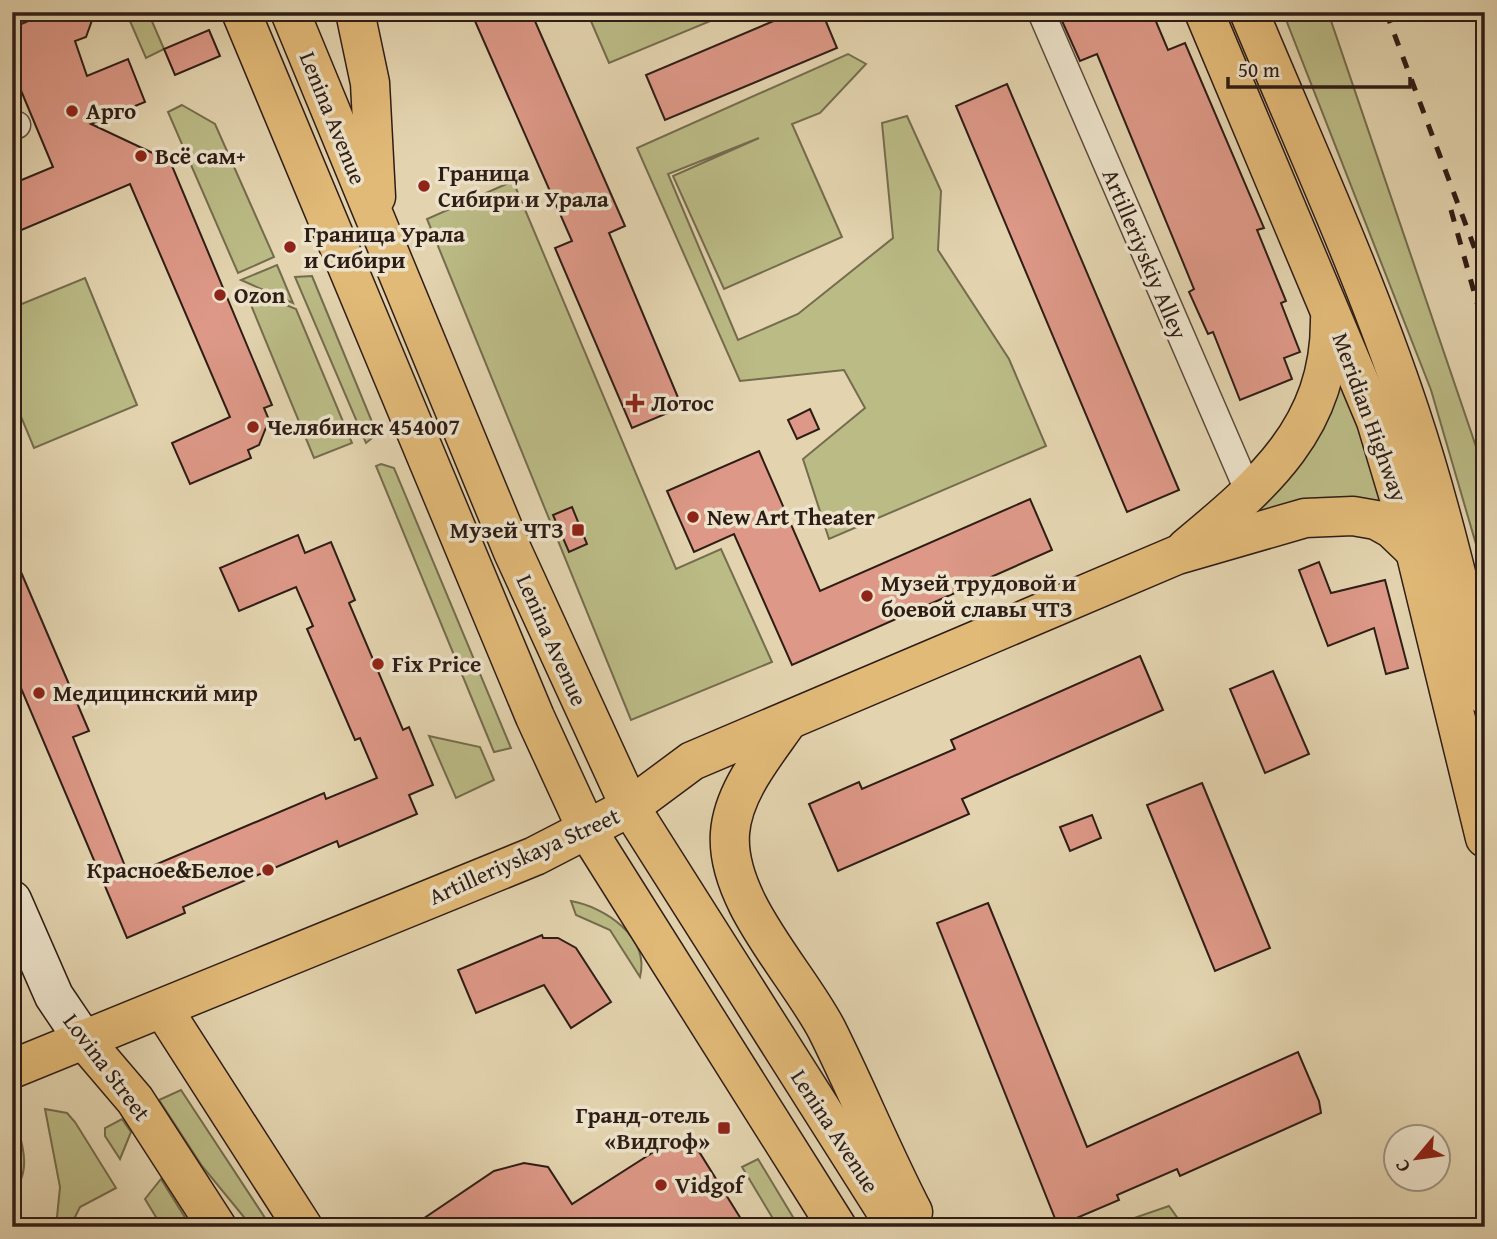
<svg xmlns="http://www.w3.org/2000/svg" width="1497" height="1239" font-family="'Gentium Book Plus',serif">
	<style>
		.green { fill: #bbbb86; stroke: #746c4e; stroke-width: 2 }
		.building { fill: #dd9887; stroke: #2e1d16; stroke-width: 2 }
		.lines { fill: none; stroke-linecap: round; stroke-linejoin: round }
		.street-casing { stroke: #5b4b3c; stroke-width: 29 }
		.secondary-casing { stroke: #2e1d16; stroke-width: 41 }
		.primary-casing { stroke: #2e1d16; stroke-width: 41 }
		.street { stroke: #ede3cb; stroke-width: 26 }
		.secondary { stroke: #ede3cb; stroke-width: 38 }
		.primary { stroke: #e2ba78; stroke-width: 38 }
		.rail { stroke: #2e1d16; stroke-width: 5; stroke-dasharray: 12 12; stroke-linecap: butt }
		.poi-dot { fill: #8f2418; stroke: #ede3cb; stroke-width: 2.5 }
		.labels { text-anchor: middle; stroke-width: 7; stroke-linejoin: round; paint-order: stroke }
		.poi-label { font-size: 23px; font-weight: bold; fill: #2e1d16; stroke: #ede3cb; text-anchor: start }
		.street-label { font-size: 23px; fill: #2e1d16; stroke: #ede3cb }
	</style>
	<rect width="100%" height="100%" fill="#e3d4af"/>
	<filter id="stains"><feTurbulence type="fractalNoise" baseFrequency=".00286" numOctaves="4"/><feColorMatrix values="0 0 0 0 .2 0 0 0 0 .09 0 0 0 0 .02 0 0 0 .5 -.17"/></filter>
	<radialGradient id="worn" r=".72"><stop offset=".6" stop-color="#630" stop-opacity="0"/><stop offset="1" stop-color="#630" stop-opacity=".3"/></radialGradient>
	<g class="green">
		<path d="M126,12h22l16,37 -18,9z"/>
		<path d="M587,12h137l1,3 -116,48z"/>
		<path d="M1283,12h45l157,461v102l-54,-185z"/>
		<path d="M848,54l18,10 -46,49 -28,11 50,113 -118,52 -51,-113 86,-38 -91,36 70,166 60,-26 95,-76 -11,-115 25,-7 34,75 -3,59 71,109 37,87 -217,93 -26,-80 62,-51 -21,-38 -104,11 -103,-233z"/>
		<path d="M182,105l33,19 59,133 -36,16 -70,-161z"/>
		<path d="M513,181l163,388 45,-20 51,113 -141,58 -204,-501z"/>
		<path d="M277,265l16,38 -52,-23z"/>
		<path d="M312,276l65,158 -11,9 -71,-166z"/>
		<path d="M85,278l52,127 -103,43 -22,-53v-87z"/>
		<path d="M244,288l52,21 56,134 -38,15z"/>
		<path d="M1341,387l9,5 37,115 -143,13c52,-35 65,-83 97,-133z"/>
		<path d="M381,464l13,4 117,280 -17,4 -118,-286z"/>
		<path d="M429,736l51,11 14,33 -38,18z"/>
		<path d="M571,901c34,6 79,36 69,76l-30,-47 -34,-15z"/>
		<path d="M181,1090l90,137h-19l-50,-61 -43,-66z"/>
		<path d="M45,1109l22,4 8,9 41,66 -36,19 -10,20h-14l4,-40z"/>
		<path d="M122,1119l9,13 -11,27 -15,-23v-8z"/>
		<path d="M16,1121c7,25 16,51 -4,72v-71z"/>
		<path d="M758,1159l41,68h-21l-36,-60z"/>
		<path d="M161,1179l30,48h-29l-17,-28z"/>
		<path d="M1169,1206l15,21h-61l8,-8z"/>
	</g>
	<g class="building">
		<path d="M49,12h46l-9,25 -11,4 12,35 41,-17 17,43 -54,22 66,31 4,10 9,-4 102,244 -8,3 5,12 -10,25 -11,5 3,8 -61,26 -18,-41 58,-26 -100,-233 -118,50v-50l41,-17 -41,-98v-41z"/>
		<path d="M471,12h60l94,214 -16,7 73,174 -50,21 -77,-180 17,-7z"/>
		<path d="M795,12h27l15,36 -172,72 -19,-45z"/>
		<path d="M1058,12h94l16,38 17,-7 79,185 -7,2 29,71 -5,2 19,49 -16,6 8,21 -52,21 -27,-68 -5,2 -19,-42 5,-3 -97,-235 -17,7z"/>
		<path d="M209,30l11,26 -45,19 -11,-26z"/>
		<path d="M1007,84l172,406 -52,22 -171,-406z"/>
		<path d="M810,409l9,20 -22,10 -9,-19z"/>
		<path d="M759,451l61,140 210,-92 22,51 -260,115 -58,-131 -40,18 -27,-61z"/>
		<path d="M572,507l15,37 -18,8 -16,-37z"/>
		<path d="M298,535l7,18 26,-11 24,58 -6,3 54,127 6,-3 24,58 -24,10 8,19 -78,33 -2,-6 -154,66 2,6 -58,25 -115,-271v-116l77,180 -16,6 56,139 195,-83 2,6 51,-21 -17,-40 -5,2 -48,-111 6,-3 -17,-39 -57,24 -19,-43z"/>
		<path d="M1319,562l12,31 54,-13 23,88 -22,6 -12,-46 -46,18 -29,-76z"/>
		<path d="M1140,656l23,54 -201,89 7,15 -131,57 -29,-67 50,-22 3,7 93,-40 -4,-9z"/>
		<path d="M1273,671l36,83 -44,19 -35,-84z"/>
		<path d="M1202,783l68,165 -55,23 -68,-166z"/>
		<path d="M1092,815l9,23 -31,13 -10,-24z"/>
		<path d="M988,903l99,244 211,-95 21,49 2,12 -141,63 -3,-7 -60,26 2,5 -61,26 -121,-303z"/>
		<path d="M542,935l1,3h15l18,10 35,54 -40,26 -27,-43 -68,28 -18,-43z"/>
		<path d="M666,1144l32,6 48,77h-335l83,-56 30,-8 24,4 24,37z"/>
	</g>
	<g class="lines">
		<defs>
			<g id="street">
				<path d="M1041,12l209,483"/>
				<path d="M12,127l5,-2"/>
			</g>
			<path id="secondary" d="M12,900l42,96 29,43"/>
			<g id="primary">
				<path d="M241,12l294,705 52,113 250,397"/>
				<path d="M290,12l223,540 117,255 266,420"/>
				<path d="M355,12l15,71 6,114"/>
				<path d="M1204,12l172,409 39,130 70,287"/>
				<path d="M1249,12c55,132 116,264 161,400 31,93 53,188 75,283"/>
				<path d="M1186,548c77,-64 145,-121 144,-229"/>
				<path d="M788,721c-22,32 -55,70 -58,112 -5,68 67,139 97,197 30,60 55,122 86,182"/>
				<path d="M163,1009l140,218"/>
				<path d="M83,1039l52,61 82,127"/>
				<path d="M12,1069l523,-213 95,-49 62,-46 485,-206 128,-37 48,-2 23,4 16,9 23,22"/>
			</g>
		</defs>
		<use href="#street" class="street-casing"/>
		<use href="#secondary" class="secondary-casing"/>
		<use href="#primary" class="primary-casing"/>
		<use href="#street" class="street"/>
		<use href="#secondary" class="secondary"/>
		<use href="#primary" class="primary"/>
		<g class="rail">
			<path d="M1386,12l99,264"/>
			<path d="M1451,210l34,121"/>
		</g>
	</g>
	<g class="poi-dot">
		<circle cx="72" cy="111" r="7"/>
		<circle cx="141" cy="156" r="7"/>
		<circle cx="424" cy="186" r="7"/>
		<circle cx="290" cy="247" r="7"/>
		<circle cx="220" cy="295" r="7"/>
		<path d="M631.5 392.5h7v7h7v7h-7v7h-7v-7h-7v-7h7z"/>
		<circle cx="253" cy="427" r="7"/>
		<circle cx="693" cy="517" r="7"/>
		<rect x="571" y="523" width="14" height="14" rx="3.5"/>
		<circle cx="867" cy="596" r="7"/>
		<circle cx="378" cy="664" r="7"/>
		<circle cx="39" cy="693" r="7"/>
		<circle cx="268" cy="870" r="7"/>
		<rect x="717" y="1121" width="14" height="14" rx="3.5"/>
		<circle cx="661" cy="1185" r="7"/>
	</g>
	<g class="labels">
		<g class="poi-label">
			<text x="86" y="119">Арго</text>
			<text x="155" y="164">Всё сам+</text>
			<text x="438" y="181">Граница<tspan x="438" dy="26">Сибири и Урала</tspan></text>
			<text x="304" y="242">Граница Урала<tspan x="304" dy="26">и Сибири</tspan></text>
			<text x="234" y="303">Ozon</text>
			<text x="651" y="411">Лотос</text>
			<text x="267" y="435">Челябинск 454007</text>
			<text x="707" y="525">New Art Theater</text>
			<text x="564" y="538" text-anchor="end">Музей ЧТЗ</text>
			<text x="881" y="591">Музей трудовой и<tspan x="881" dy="26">боевой славы ЧТЗ</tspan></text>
			<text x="392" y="672">Fix Price</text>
			<text x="53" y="701">Медицинский мир</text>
			<text x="254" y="878" text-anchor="end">Красное&amp;Белое</text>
			<text x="710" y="1123" text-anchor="end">Гранд-отель<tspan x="710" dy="26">«Видгоф»</tspan></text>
			<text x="675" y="1193">Vidgof</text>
		</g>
		<g class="street-label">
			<text transform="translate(333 118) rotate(68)" y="8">Lenina Avenue</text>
			<text transform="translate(1145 254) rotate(67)" y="8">Artilleriyskiy Alley</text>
			<text transform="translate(1370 417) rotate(70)" y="8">Meridian Highway</text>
			<text transform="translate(552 640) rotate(66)" y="8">Lenina Avenue</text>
			<text transform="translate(524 856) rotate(-24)" y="8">Artilleriyskaya Street</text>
			<text transform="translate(107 1067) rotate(53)" y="8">Lovina Street</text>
			<text transform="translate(835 1131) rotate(57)" y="8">Lenina Avenue</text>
		</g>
	</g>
	<rect width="1497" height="1239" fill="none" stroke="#e3d4af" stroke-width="42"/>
	<rect x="14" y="14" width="1469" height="1211" fill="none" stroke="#2e1d16" stroke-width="3.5"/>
	<rect x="21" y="21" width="1455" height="1197" fill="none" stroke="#2e1d16" stroke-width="2"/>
	<g transform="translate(1417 1158) rotate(241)"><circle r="33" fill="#ede3cb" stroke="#a19483" stroke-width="2"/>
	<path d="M0-5L12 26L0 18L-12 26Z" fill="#8f2418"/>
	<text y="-10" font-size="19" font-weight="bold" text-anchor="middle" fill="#2e1d16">С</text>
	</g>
	<path d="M1228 77v10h182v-10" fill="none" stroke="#2e1d16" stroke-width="3.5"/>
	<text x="1238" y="77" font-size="21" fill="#2e1d16" stroke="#ede3cb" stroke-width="5" paint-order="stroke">50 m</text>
	<rect width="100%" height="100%" filter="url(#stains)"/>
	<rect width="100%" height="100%" fill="url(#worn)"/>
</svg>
